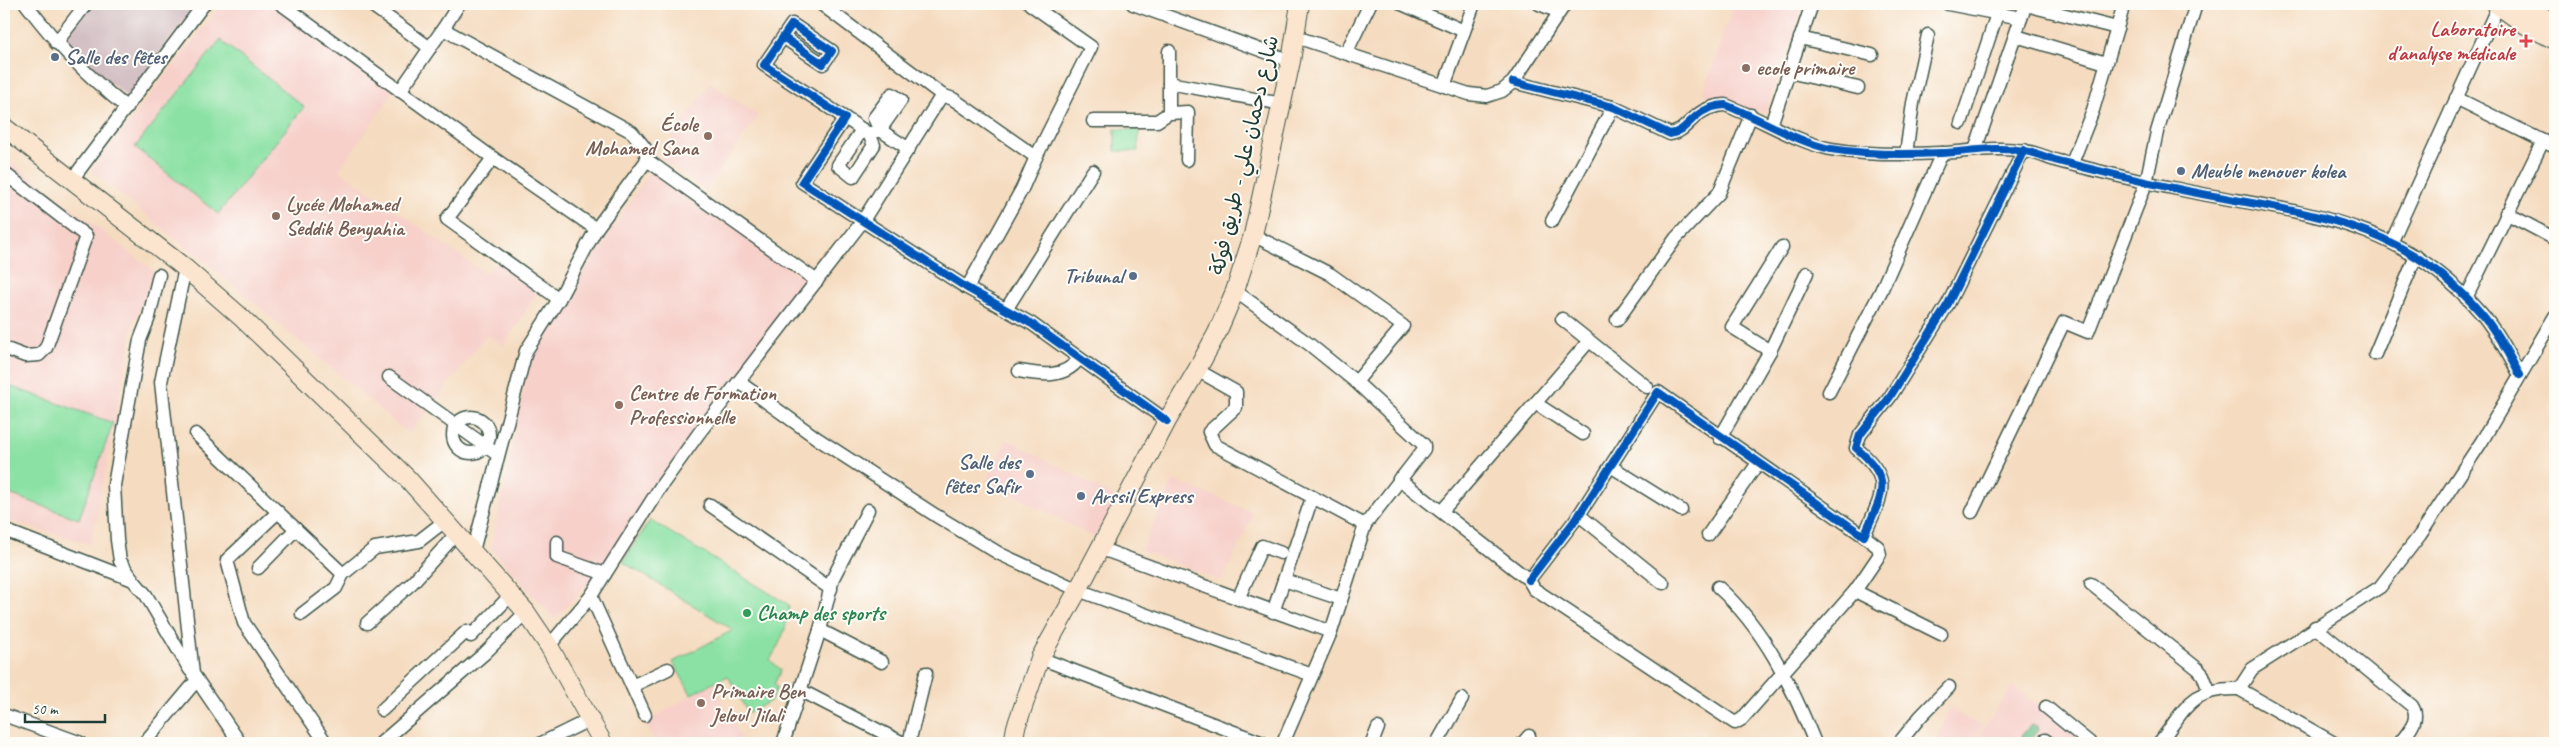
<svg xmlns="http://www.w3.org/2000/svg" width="2559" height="747" font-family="Caveat,'Playpen Sans Arabic',sans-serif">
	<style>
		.built { fill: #f7d0ca }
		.industrial { fill: #d2bec2 }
		.green { fill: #8be1a4; stroke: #558f6c }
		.forest { fill: #70bf8a; stroke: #487e5f }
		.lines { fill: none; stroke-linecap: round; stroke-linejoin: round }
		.minor-casing { stroke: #3f5549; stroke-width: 15 }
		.secondary-casing { stroke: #3f5549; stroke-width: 20 }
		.minor { stroke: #fff; stroke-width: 12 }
		.secondary { stroke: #fbe5cf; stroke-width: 18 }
		.cycleway-casing { stroke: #fdfcf7; stroke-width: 11 }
		.cycleway { stroke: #0057b8; stroke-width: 8 }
		.health-dot { fill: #e0444e; stroke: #fdfcf7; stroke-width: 2 }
		.service-dot { fill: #5c6f8a; stroke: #fdfcf7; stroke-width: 2 }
		.education-dot { fill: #8d6e63; stroke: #fdfcf7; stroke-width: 2 }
		.leisure-dot { fill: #2e9e5b; stroke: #fdfcf7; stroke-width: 2 }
		.labels { text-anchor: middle; stroke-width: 4; stroke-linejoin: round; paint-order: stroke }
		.health-label { font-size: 21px; font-weight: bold; fill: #be3a42; stroke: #fdfcf7; text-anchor: end }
		.service-label { font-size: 21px; font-weight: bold; fill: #4e5e75; stroke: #fdfcf7; text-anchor: start }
		.education-label { font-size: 21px; font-weight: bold; fill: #785e54; stroke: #fdfcf7; text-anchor: start }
		.street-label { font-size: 21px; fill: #1f3d34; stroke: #fdfcf7 }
		.leisure-label { font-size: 21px; font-weight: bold; fill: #27864d; stroke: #fdfcf7; text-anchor: start }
	</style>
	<rect width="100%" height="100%" fill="#fdfcf7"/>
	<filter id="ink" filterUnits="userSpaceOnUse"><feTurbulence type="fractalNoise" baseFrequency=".02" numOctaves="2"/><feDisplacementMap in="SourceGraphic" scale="10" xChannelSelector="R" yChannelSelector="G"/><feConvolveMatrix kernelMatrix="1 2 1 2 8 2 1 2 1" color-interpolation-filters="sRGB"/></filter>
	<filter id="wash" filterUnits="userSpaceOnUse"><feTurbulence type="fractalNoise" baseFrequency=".0096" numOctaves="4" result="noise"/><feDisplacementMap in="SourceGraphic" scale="20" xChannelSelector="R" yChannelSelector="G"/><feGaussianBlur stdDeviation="1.12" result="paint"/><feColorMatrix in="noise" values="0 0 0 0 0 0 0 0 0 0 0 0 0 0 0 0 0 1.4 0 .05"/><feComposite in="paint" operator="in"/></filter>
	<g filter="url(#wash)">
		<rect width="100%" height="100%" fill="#f5dbbf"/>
		<g class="built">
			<path d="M222,4h51l122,86 -56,80 147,104 11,-13 41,31 -35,54 -16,-11 -78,99 -188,-159 -130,-104z"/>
			<path d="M1734,4h70l-39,109 -62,-19z"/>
			<path d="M710,83l48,33 -52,74 -47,-33z"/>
			<path d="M4,156l155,119 -25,45 -43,224 -87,-24z"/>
			<path d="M652,168l158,116 -208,284 -44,48 -4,2 -63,-69 36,-176 14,-35z"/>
			<path d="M1007,439l110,59 -22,40 -109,-58z"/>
			<path d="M1174,480l80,33 -32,68 -81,-31z"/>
			<path d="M713,683l31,60h-89l-9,-21z"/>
			<path d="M2013,686l73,57h-113z"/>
			<path d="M1949,709l33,17 -11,17h-35z"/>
		</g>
		<path class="industrial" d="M92,4h104l-69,93 -65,-55z"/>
		<g class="green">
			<path d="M220,40l84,67 -86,107 -83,-67z"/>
			<path d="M1115,129l24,1 -1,21h-23z"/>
			<path d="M4,384l109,39 -34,96 -75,-27z"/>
			<path d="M650,520l139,85c-1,21 -8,37 -19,55l11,10 -7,14 3,4 -6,13 -23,12 -20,-37 -37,18 -18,-32 60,-32 -110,-68z"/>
		</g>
		<path class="forest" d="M2031,725l6,1 1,4 -8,11h-7l-2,-5z"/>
	</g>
	<g filter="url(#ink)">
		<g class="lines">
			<defs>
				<g id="minor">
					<path d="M26,4c33,43 59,70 101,104"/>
					<path d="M281,4l212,154 103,71"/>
					<path d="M370,4l60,44"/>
					<path d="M821,4l121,91 11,4 83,58 -14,32 -55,99"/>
					<path d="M1030,4l61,43 -55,110"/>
					<path d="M1133,4l158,57"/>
					<path d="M1402,4l62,27"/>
					<path d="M1539,4l20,8"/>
					<path d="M1948,4l73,14"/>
					<path d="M2026,5l91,23"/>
					<path d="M443,29l16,-25"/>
					<path d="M2016,36l90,27"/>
					<path d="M783,37l40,27 9,-13 -40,-27 -28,41 81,53 -43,64 165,106 65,36 135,97"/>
					<path d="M1296,37l173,57 18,2 15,-5 11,-9 52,-78"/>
					<path d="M1800,38l72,17"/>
					<path d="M56,43l30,-39"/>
					<path d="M1346,53l24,-49"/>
					<path d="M1789,72l69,16"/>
					<path d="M1513,82l100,25 57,27c19,-2 22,-27 55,-29 33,12 73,38 106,44 36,6 73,6 110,4 27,-1 56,-7 83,-2 12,1 23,7 34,10 40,10 79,20 120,28 117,25 217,25 302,123 16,18 28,42 40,63"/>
					<path d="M1169,83v-32"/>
					<path d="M1444,86l30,-82"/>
					<path d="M400,91l43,-62 189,103 13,16 2,12 170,121"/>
					<path d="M892,94l9,6 -21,30 -6,-12z"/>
					<path d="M2456,98l99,49"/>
					<path d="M845,118l24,16 11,-4 29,19"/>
					<path d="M1093,121h64l12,-8"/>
					<path d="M1961,123l36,-109"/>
					<path d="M1771,125l41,-121"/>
					<path d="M862,130l-24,35 15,12 21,-32 -5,-11"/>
					<path d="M1975,150l51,-146"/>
					<path d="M1906,154l7,-51 15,-68"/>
					<path d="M493,158l-46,61 112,80"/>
					<path d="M1187,160l1,-48 -19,1v-30l113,21"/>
					<path d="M2072,163l21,-53 31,-106"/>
					<path d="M4,173l82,63 -40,112 -7,7 -14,1 -21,-8"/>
					<path d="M71,181l133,-177"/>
					<path d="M2506,213l49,26"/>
					<path d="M1552,221l61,-114"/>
					<path d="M1253,235l77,39 73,52 -47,56"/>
					<path d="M2392,241l107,-237"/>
					<path d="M185,268l-24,114 32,292 47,69"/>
					<path d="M1235,291l74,53 47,38 68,63v4l-59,76 -34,107 -48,111"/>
					<path d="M2466,298l77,-157"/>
					<path d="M1007,308l86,-137"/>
					<path d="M1562,319l85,68"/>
					<path d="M1617,320l59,-82 43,-45 32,-78"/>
					<path d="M1770,351l37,-78"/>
					<path d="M2375,354l41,-98"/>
					<path d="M1197,370l39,22v15l-27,25 6,13 150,80"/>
					<path d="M1019,371c22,4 45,8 60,-12"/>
					<path d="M389,377l109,78"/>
					<path d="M739,382l79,57 117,76 65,39 78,36 234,85"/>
					<path d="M1829,392l52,-101 61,-138"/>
					<path d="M1535,403l48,31"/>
					<circle cx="471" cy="435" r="18"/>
					<path d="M196,434l147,140"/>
					<path d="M1720,438l50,-87 -38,-24 50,-80"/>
					<path d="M1612,467l69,43"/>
					<path d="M1399,479l130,101 5,9 201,134 7,-4 113,-128 86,43"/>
					<path d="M710,505l121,84"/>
					<path d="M1442,511l147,-170"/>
					<path d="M278,512l-51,48 17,63 82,120"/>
					<path d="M1972,512l92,-190 24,10 58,-149 11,-51 39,-128"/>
					<path d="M1579,515l84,68"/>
					<path d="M4,530l129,50 13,15 44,75"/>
					<path d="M1708,535l50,-72"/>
					<path d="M557,542v15l48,17"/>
					<path d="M1099,548l232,84"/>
					<path d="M473,551l53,-200 33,-52 37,-70 51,-69"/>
					<path d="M258,568l38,-39"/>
					<path d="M133,580l-13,-19 -3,-21 -3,-55 26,-145 9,-23 10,-42"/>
					<path d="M1284,580l57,19"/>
					<path d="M1529,580l50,-65 79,-123 206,144c17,-41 32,-55 -8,-88l4,-13 30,-38 58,-93 76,-154"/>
					<path d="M2091,584l107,85 5,6 6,16"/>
					<path d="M1718,587c46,41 74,99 97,156"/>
					<path d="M1855,591l25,-37 -2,-7 -14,-11"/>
					<path d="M591,596l54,119"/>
					<path d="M1238,599l24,-53 19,7"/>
					<path d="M1273,612l39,-114"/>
					<path d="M302,614l34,-26 7,-14 32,-26 44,-7 27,-21"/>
					<path d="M367,623l45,-40 45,-50"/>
					<path d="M2315,627l97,79c9,14 -4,26 -12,37"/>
					<path d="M820,630l62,32"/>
					<path d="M549,646l42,-50 70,-110 38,-53 163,-211 80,-127"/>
					<path d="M1040,658l223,85"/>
					<path d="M632,686l36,-17"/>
					<path d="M2239,689l95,54"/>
					<path d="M800,690l103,53"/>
					<path d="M2046,707l44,36"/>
					<path d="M382,710l85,-79 4,5 41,-42"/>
					<path d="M4,715l77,28"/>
					<path d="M144,743l53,-63"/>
					<path d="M381,743l104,-90 41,-41"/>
					<path d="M542,743l49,-24"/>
					<path d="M783,743l37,-113 13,-52 35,-68"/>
					<path d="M909,743l17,-70"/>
					<path d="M1372,743l6,-15"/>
					<path d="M1437,743l25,-44"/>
					<path d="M1523,743l6,-7"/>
					<path d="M1899,743l21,-26 29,-30"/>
					<path d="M2043,743l2,-3 4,3"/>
					<path d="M2159,743c27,-34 31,-56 80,-54l13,-20 128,-82 40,-52 62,-94 73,-125"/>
				</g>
				<g id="secondary">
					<path d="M2496,4l28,20 31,16"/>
					<path d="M2522,4l33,19"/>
					<path d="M4,127l181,141 57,50 166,161 118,133 23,34 54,97"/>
					<path d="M1013,743l3,-16 24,-69 38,-68 89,-169 30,-51 20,-37 18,-42 18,-56 38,-174 9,-57"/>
				</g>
			</defs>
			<use href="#minor" class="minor-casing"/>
			<use href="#secondary" class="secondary-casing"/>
			<use href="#minor" class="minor"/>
			<use href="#secondary" class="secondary"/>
			<defs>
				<g id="cycleway">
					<path d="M783,37l40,27 9,-13 -40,-27 -28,41 81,53 -43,64 165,106 65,36 135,97"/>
					<path d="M1513,82l100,25 57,27c19,-2 22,-27 55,-29 33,12 73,38 106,44 36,6 73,6 110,4 27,-1 56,-7 83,-2 12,1 23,7 34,10 40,10 79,20 120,28 117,25 217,25 302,123 16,18 28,42 40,63"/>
					<path d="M1529,580l50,-65 79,-123 206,144c17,-41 32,-55 -8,-88l4,-13 30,-38 58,-93 76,-154"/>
				</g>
			</defs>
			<use href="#cycleway" class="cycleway-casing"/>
			<use href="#cycleway" class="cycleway"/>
		</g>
	</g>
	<path class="health-dot" d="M2523.5 33.5h5v5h5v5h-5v5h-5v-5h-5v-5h5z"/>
	<g class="service-dot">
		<circle cx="55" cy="57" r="5"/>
		<circle cx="2181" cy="171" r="5"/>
		<circle cx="1133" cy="276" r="5"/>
		<circle cx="1030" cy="474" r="5"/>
		<circle cx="1081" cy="496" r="5"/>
	</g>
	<g class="education-dot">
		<circle cx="1746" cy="68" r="5"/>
		<circle cx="708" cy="136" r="5"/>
		<circle cx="276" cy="216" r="5"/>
		<circle cx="619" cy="405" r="5"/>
		<circle cx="701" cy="703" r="5"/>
	</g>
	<circle class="leisure-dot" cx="747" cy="613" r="5"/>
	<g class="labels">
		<g class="health-label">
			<text x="2515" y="36">Laboratoire<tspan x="2515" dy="24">d'analyse médicale</tspan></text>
		</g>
		<g class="service-label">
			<text x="65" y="64">Salle des fêtes</text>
			<text x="2191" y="178">Meuble menouer kolea</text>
			<text x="1123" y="283" text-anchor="end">Tribunal</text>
			<text x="1020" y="469" text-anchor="end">Salle des<tspan x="1020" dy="24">fêtes Safir</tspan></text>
			<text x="1091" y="503">Arssil Express</text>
		</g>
		<g class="education-label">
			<text x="1756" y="75">ecole primaire</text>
			<text x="698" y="131" text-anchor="end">École<tspan x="698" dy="24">Mohamed Sana</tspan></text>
			<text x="286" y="211">Lycée Mohamed<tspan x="286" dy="24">Seddik Benyahia</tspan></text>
			<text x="629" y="400">Centre de Formation<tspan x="629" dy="24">Professionnelle</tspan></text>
			<text x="711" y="698">Primaire Ben<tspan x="711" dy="24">Jeloul Jilali</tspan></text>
		</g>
		<g class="street-label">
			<text transform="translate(1244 155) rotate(-77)" y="7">شارع دحمان علي - طريق فوكة</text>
		</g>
		<g class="leisure-label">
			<text x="757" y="620">Champ des sports</text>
		</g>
	</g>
	<rect width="2559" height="747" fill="none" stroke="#fdfcf7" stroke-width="20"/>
	<path d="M25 714v8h80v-8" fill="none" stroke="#1f3d34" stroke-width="2.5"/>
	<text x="32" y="714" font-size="15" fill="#1f3d34" stroke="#fdfcf7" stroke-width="4" paint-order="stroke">50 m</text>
</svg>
